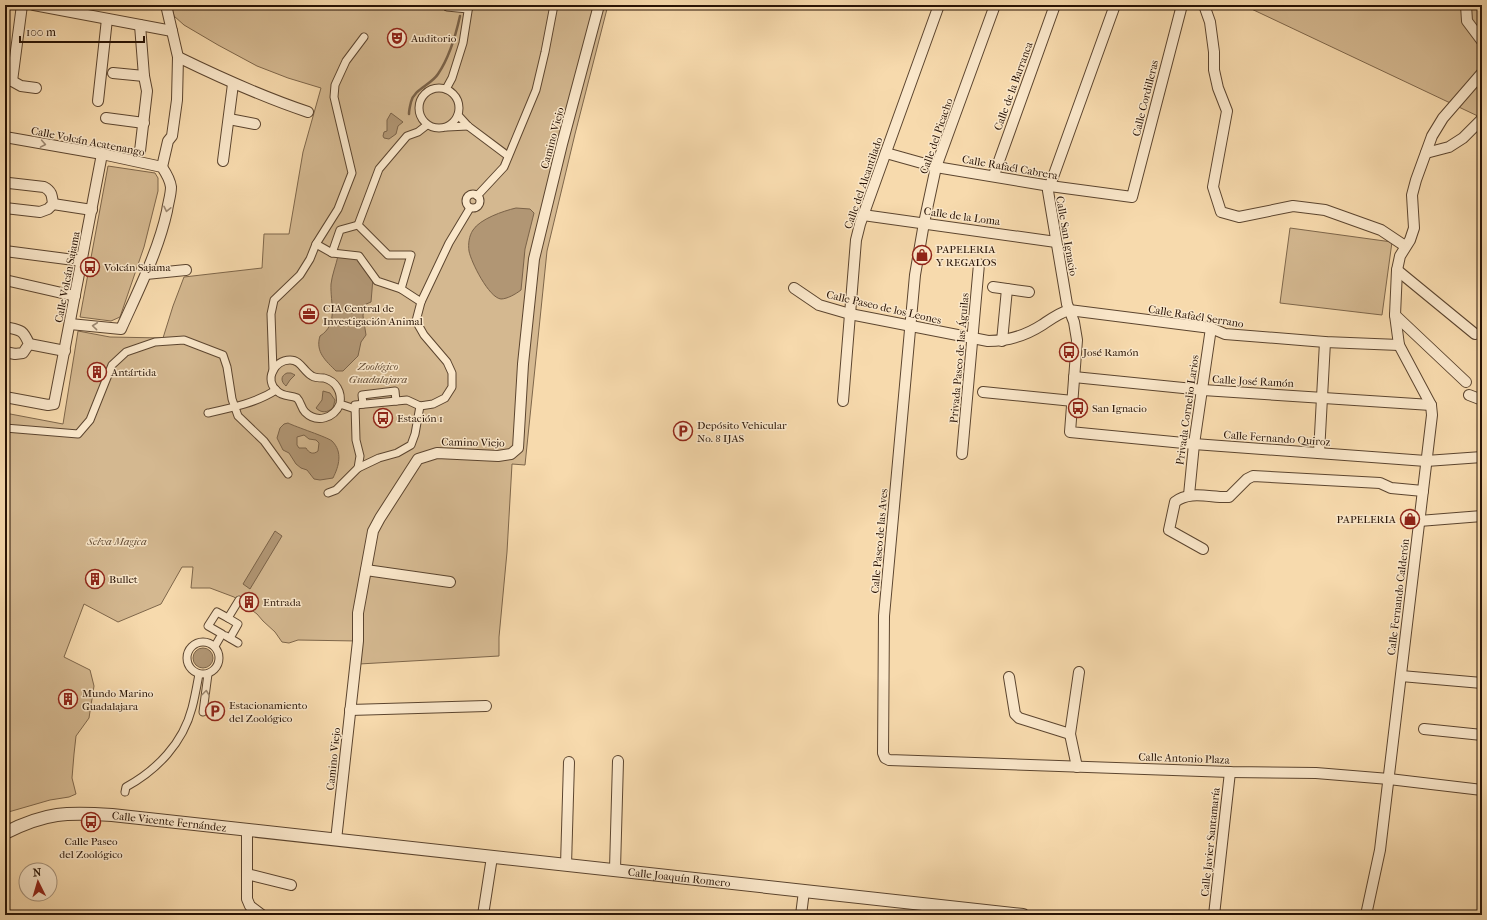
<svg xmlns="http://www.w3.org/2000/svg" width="1487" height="920" font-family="'IM FELL French Canon',serif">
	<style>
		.green { fill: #d4b890; stroke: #7e664a }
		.water { fill: #b19674; stroke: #7a6248; fill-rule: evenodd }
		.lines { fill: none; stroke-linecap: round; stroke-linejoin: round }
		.stream { stroke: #7a6248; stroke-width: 2.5 }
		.pedestrian-tunnel { stroke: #d8bc94; stroke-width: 7; stroke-dasharray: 7 3.5; stroke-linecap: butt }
		.pedestrian-casing { stroke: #5c452f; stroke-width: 9 }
		.minor-casing { stroke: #5c452f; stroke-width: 12 }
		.tertiary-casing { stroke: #5c452f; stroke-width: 14 }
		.pedestrian { stroke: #fae7ca; stroke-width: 7 }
		.minor { stroke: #fae7ca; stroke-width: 10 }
		.tertiary { stroke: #fae7ca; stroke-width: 12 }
		.oneway { stroke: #9c8871 }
		.labels { text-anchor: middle; stroke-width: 3; stroke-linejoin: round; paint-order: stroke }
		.poi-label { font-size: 11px; fill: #281305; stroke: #fae7ca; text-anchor: start }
		.street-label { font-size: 11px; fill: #281305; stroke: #fae7ca }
		.park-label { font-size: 11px; font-style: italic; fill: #644d36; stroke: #fae7ca }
	</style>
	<rect width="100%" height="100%" fill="#f7daad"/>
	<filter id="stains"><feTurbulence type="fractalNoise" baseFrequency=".005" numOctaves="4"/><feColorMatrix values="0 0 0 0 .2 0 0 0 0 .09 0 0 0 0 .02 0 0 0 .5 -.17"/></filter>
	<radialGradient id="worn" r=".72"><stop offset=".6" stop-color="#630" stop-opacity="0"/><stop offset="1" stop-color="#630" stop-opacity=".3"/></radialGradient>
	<g class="green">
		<path d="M171,5h437l-33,129 -28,117 -22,214 -13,-1 -5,88 -8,85v19l-140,8 -2,-23 -59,-1 -9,3 -7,-1 -7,-10 -12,-11 -6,-7 -23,-17 -24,-9h-19l2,-21h-11l-21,37 -43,18 -34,-18 -20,53 26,13 4,16 -3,19 -2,13 -13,18 -2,18 -2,24 4,16 -7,3 -19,3 -45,13v-400l58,11 15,-93 32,6 53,1 10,-32 11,-29 78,-9 2,-34h25l14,-82 18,-64 -33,-10 -31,-12 -39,-21 -34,-20 -10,-9z"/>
		<path d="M1243,5h239v113z"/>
		<path d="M108,166l47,7 3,5v13l-14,56 -24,70 -9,4 -31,-4z"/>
		<path d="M1290,228l102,14 -10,73 -102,-12z"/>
	</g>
	<g class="water">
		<path d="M391,113l12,9 -5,4 -2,8 -7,5 -5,-1 -1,-2 1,-4 3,-1v-11z"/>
		<path d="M516,208l14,1 4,4 -9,36 -4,41c-5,4 -14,9 -20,9 -12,-1 -30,-37 -32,-48 -1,-7 0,-15 4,-21 7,-11 30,-19 43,-22z"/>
		<path d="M338,256l19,2 16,20 -2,24 -7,3 -1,11 3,19 -5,7 -3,14 -15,15h-7c-10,-10 -21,-19 -16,-35 19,-12 10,-33 11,-52 1,-9 5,-19 7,-28z"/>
		<path d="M287,373h4l4,2 -5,5 -4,6c-5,-4 -6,-10 1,-13z"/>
		<path d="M323,391l7,2 5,7 -2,8c-6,5 -12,5 -17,0l6,-8z"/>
		<path d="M288,423c8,4 39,14 44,18 11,11 7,25 1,37l-13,2 -6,-1 -7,-9 -6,-2 -5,-4 -7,-11 -6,-3 -6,-12 3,-10 4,-4zM304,435l5,4 7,1 3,3 -1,8c-5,4 -9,2 -12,-3h-7l-2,-3v-8z"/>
		<path d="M275,531l7,5 -32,53 -7,-5z"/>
		<circle cx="203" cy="658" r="10"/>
	</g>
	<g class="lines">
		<path class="stream" d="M409,114c0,-4 1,-8 2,-12 3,-13 20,-17 27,-28 11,-16 18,-40 22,-58"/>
		<path class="pedestrian-tunnel" d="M239,600l3,-6"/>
		<defs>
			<g id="pedestrian">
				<path d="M446,5l1,2 21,2"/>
				<circle cx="439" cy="108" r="20"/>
				<path d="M446,89l6,-11 11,-35 6,-38"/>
				<path d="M458,115l10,11 40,30"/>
				<path d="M447,127l21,-1"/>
				<circle cx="473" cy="201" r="7"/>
				<path d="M477,196l27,-29 32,-77 9,-38 9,-47"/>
				<path d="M316,244l16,9 27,3 18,25 24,8"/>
				<path d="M332,253l8,-23 18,-5"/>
				<path d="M421,302l-20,-13 10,-34h-23l-30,-30 21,-56 28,-33 11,-4 9,-7"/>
				<path d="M273,371l-2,-57 3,-14 26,-25 10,-16 6,-15 22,-35 14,-36 -14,-59 -4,-17 1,-12 11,-24 18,-24"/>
				<path d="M340,404c-6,14 -23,20 -35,8 -4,-4 -4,-10 -8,-14 -7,-3 -14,-1 -20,-7 -13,-11 -3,-31 13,-31 11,0 13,11 22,16 3,2 8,2 12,2 12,3 18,14 16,26l15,5"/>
				<path d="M363,404l-1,-9 33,-4 1,10"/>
				<path d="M208,413c23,-5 48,-10 68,-23"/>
				<path d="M5,428l73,6 12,-14 22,-55 14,-13 29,-10 29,-2 39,15 4,12 5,32 6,17 26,25 24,33"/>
				<path d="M358,468l21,-10 18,-5 14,-8 4,-11 5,-28"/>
				<path d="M328,493l8,-3 22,-22 2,-12 -4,-16 -1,-35 52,-5 13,6 13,-2 12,-6 7,-11v-14l-5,-11 -23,-27 -8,-14 5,-19 28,-59 21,-35"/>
				<path d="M228,618l10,6 -8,14"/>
				<path d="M226,636l12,7"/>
				<circle cx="203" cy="658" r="16"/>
				<path d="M215,646l7,-12 -14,-8 9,-14 11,6 11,-18"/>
				<path d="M203,712l5,-38"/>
				<path d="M125,792l1,-5c31,-17 57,-44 66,-79 3,-11 5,-23 7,-34"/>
			</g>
			<g id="minor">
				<path d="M34,5l138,26"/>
				<path d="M995,5l-59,162 -12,56 -9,52 -31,341 -1,137 2,5 4,2 341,12 86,1 73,6 93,11"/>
				<path d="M1115,5l-67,186 19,113 7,18 3,18 -7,92 124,12 232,17 56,-4"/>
				<path d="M1204,5l6,17 4,30v18l4,18 9,23 -14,76 8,25 18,5 54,-11 32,4 56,20 24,16"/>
				<path d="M1466,5l1,16 15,20"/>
				<path d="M140,25l4,51 3,15 -7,60"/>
				<path d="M178,57c43,21 85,40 130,55"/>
				<path d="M113,73l31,3"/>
				<path d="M5,79l7,2 10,-76"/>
				<path d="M12,81l9,5 15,2"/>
				<path d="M98,101l9,-82"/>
				<path d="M106,118l38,5"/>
				<path d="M229,119l26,5"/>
				<path d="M5,137l97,17 60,13c4,6 8,12 9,20 0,8 -3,16 -4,24 -9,41 -29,80 -46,118l-51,-5"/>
				<path d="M886,153l50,14 114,19 82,11 50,-192"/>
				<path d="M1426,153l23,-6 14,-9 19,-19"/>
				<path d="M223,161l10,-77"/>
				<path d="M162,167l6,-26 4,-5 5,-36 1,-43 -12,-52"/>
				<path d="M994,175l61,-170"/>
				<path d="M5,184l4,-1 35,4c8,4 8,9 9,17l-5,5 -8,3 -35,-4"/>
				<path d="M53,204l39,6"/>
				<path d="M863,215l193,27"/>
				<path d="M5,251l77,10"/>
				<path d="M1397,270l78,64"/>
				<path d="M146,274l40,-4"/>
				<path d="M5,280l70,16"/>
				<path d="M993,287l36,5"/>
				<path d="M794,288l25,17 31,9 138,27c20,0 37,-5 54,-16 9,-6 17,-12 27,-15l142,18 14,6 100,8 74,3"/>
				<path d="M1395,315l71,67"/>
				<path d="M5,327c15,3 18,2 24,17l-6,9 -8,1 -10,-2"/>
				<path d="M1002,341l5,-52"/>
				<path d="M29,344l36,7"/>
				<path d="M1074,377l129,13 228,15"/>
				<path d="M983,392l90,9"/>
				<path d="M1469,395l13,5"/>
				<path d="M5,397l43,8 6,-1 48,-250"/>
				<path d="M843,401l13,-161 4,-16 79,-219"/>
				<path d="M1319,453l6,-111"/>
				<path d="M962,454l17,-190"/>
				<path d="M1189,495l5,-51 17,-116"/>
				<path d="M1419,521l63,-5"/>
				<path d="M1203,549l-34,-19 6,-28c15,-12 36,-4 54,-5l18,-18 6,-3 127,7 11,5 32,3"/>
				<path d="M366,570l84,12"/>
				<path d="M1401,676l81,7"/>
				<path d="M1009,677l6,37 4,4 51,16"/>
				<path d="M350,710l136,-4"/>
				<path d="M1424,729l58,6"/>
				<path d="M1077,767l-7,-33 9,-62"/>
				<path d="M247,830v69l3,7 12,9"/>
				<path d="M336,840l22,-199v-28l15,-82 7,-13 38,-59 19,-6 61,3 13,-2 7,-6 5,-84 11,-105 28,-115 37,-139"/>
				<path d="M566,865l3,-103"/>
				<path d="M615,869l3,-108"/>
				<path d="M247,874l44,11"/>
				<path d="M483,915l9,-58"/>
				<path d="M801,915l3,-24"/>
				<path d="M1214,915l16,-143"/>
				<path d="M1366,915l14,-65 52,-435 -1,-10 -32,-60 -4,-30 2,-45 3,-14 10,-16 4,-12 -2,-33 4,-15 16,-44 11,-18 39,-45"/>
			</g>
			<g id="tertiary">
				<path id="s1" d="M5,833c41,-21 62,-21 107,-18l911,100"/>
			</g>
		</defs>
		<use href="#pedestrian" class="pedestrian-casing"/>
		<use href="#minor" class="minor-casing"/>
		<use href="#tertiary" class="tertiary-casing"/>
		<use href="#pedestrian" class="pedestrian"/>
		<use href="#minor" class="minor"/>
		<use href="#tertiary" class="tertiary"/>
	</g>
	<defs><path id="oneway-chevron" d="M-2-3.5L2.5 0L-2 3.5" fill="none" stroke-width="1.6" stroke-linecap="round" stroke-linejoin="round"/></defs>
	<g class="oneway">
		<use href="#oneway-chevron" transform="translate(43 144) rotate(10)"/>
		<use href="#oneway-chevron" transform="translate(167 209) rotate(102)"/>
		<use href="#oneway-chevron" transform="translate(95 326) rotate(-174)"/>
		<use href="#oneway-chevron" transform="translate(206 693) rotate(-83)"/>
	</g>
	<defs>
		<symbol id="theatre-ring" viewBox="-11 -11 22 22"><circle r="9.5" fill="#fae7ca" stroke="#8f2418" stroke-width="1.5"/><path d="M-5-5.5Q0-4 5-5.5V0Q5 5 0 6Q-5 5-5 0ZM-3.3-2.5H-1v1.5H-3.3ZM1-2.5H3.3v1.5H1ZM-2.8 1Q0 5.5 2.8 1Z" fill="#8f2418"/></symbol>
		<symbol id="shop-ring" viewBox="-11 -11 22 22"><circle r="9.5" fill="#fae7ca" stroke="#8f2418" stroke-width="1.5"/><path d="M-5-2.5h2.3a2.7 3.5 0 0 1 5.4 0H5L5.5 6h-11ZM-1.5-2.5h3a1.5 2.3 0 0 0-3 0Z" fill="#8f2418"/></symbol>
		<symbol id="bus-ring" viewBox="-11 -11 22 22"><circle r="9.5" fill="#fae7ca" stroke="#8f2418" stroke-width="1.5"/><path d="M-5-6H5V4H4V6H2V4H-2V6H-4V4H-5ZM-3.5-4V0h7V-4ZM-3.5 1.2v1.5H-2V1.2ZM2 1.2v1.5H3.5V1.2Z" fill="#8f2418"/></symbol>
		<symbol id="office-ring" viewBox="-11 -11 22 22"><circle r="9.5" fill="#fae7ca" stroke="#8f2418" stroke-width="1.5"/><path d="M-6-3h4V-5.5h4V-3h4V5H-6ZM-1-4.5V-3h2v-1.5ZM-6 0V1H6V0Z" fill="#8f2418"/></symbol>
		<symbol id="building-ring" viewBox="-11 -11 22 22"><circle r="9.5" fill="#fae7ca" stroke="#8f2418" stroke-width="1.5"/><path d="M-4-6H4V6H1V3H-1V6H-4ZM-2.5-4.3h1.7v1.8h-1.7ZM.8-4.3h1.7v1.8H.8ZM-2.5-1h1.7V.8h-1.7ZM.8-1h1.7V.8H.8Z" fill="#8f2418"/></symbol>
		<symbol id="parking-ring" viewBox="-11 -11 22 22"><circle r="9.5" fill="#fae7ca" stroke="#8f2418" stroke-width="1.5"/><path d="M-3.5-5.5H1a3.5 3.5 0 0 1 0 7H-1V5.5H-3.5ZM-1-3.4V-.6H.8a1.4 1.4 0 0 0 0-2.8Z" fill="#8f2418"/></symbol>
	</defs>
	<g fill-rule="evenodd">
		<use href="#theatre-ring" x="386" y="27" width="22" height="22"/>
		<use href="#shop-ring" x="911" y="244" width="22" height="22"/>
		<use href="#bus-ring" x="79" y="256" width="22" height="22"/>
		<use href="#office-ring" x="298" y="303" width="22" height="22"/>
		<use href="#bus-ring" x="1058" y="341" width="22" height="22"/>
		<use href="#building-ring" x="86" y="361" width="22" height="22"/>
		<use href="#bus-ring" x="1067" y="397" width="22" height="22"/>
		<use href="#bus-ring" x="372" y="407" width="22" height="22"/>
		<use href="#parking-ring" x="672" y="420" width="22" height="22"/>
		<use href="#shop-ring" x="1399" y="508" width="22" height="22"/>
		<use href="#building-ring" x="84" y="568" width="22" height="22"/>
		<use href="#building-ring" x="238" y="591" width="22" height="22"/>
		<use href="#building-ring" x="57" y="688" width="22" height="22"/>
		<use href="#parking-ring" x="204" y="700" width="22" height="22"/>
		<use href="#bus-ring" x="80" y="811" width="22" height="22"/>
	</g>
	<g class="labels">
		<g class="poi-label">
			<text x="411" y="42">Auditorio</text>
			<text x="936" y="253">PAPELERIA<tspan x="936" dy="13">Y REGALOS</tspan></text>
			<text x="104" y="271">Volcán Sajama</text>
			<text x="323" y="312">CIA Central de<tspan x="323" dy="13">Investigación Animal</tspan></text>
			<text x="1083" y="356">José Ramón</text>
			<text x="111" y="376">Antártida</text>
			<text x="1092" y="412">San Ignacio</text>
			<text x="397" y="422">Estación 1</text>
			<text x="697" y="429">Depósito Vehicular<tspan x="697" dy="13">No. 8 IJAS</tspan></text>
			<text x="1396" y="523" text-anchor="end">PAPELERIA</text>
			<text x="109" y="583">Bullet</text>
			<text x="263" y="606">Entrada</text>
			<text x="82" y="697">Mundo Marino<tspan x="82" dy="13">Guadalajara</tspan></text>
			<text x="229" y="709">Estacionamiento<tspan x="229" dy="13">del Zoológico</tspan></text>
			<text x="91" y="845" text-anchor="middle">Calle Paseo<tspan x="91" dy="13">del Zoológico</tspan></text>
		</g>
		<g class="street-label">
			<text transform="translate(1013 86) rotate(-70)" y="4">Calle de la Barranca</text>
			<text transform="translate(1145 98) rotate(-76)" y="4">Calle Cordilleras</text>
			<text transform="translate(936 136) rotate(-71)" y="4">Calle del Picacho</text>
			<text transform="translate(552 138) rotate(-75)" y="4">Camino Viejo</text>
			<text transform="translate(88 141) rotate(11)" y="4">Calle Volcán Acatenango</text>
			<text transform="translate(1010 167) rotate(10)" y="4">Calle Rafaél Cabrera</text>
			<text transform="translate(863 183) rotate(-71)" y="4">Calle del Alcantilado</text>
			<text transform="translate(962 216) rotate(8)" y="4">Calle de la Loma</text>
			<text transform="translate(1067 236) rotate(80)" y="4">Calle San Ignacio</text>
			<text transform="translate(67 277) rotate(-79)" y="4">Calle Volcán Sajama</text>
			<text transform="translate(884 307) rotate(13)" y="4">Calle Paseo de los Leones</text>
			<text transform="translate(1196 316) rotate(9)" y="4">Calle Rafaél Serrano</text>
			<text transform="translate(959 358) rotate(-85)" y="4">Privada Paseo de las Águilas</text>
			<text transform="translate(1253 381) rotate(3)" y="4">Calle José Ramón</text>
			<text transform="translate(1187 410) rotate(-82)" y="4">Privada Cornelio Larios</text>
			<text transform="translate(1277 438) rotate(4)" y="4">Calle Fernando Quiroz</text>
			<text transform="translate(473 442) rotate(1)" y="4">Camino Viejo</text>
			<text transform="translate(879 541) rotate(-85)" y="4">Calle Paseo de las Aves</text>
			<text transform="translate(1398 597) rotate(-83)" y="4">Calle Fernando Calderón</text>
			<text transform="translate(1184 758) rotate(2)" y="4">Calle Antonio Plaza</text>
			<text transform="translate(333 759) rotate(-84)" y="4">Camino Viejo</text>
			<text dy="4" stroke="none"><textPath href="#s1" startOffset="168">Calle Vicente Fernández</textPath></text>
			<text transform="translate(1210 842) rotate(-84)" y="4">Calle Javier Santamaría</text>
			<text dy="4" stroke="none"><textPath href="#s1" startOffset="681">Calle Joaquín Romero</textPath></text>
		</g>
		<g class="park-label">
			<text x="378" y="370">Zoológico<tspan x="378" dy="13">Guadalajara</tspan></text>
			<text x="117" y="545">Selva Magica</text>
		</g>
	</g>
	<rect width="1487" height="920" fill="none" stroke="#f7daad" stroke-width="20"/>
	<rect x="6" y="6" width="1475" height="908" fill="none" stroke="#281305" stroke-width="2"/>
	<rect x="10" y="10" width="1467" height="900" fill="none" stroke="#281305"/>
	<g transform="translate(38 882) rotate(355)"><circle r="19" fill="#fae7ca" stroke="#a6927b"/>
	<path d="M0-3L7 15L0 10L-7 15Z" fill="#8f2418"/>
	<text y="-6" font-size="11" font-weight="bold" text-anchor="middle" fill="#281305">N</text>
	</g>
	<path d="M20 36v6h124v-6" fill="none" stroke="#281305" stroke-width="2"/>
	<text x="26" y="36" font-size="12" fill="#281305" stroke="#fae7ca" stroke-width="3" paint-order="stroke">100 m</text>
	<rect width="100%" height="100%" filter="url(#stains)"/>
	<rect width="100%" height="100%" fill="url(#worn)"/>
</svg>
